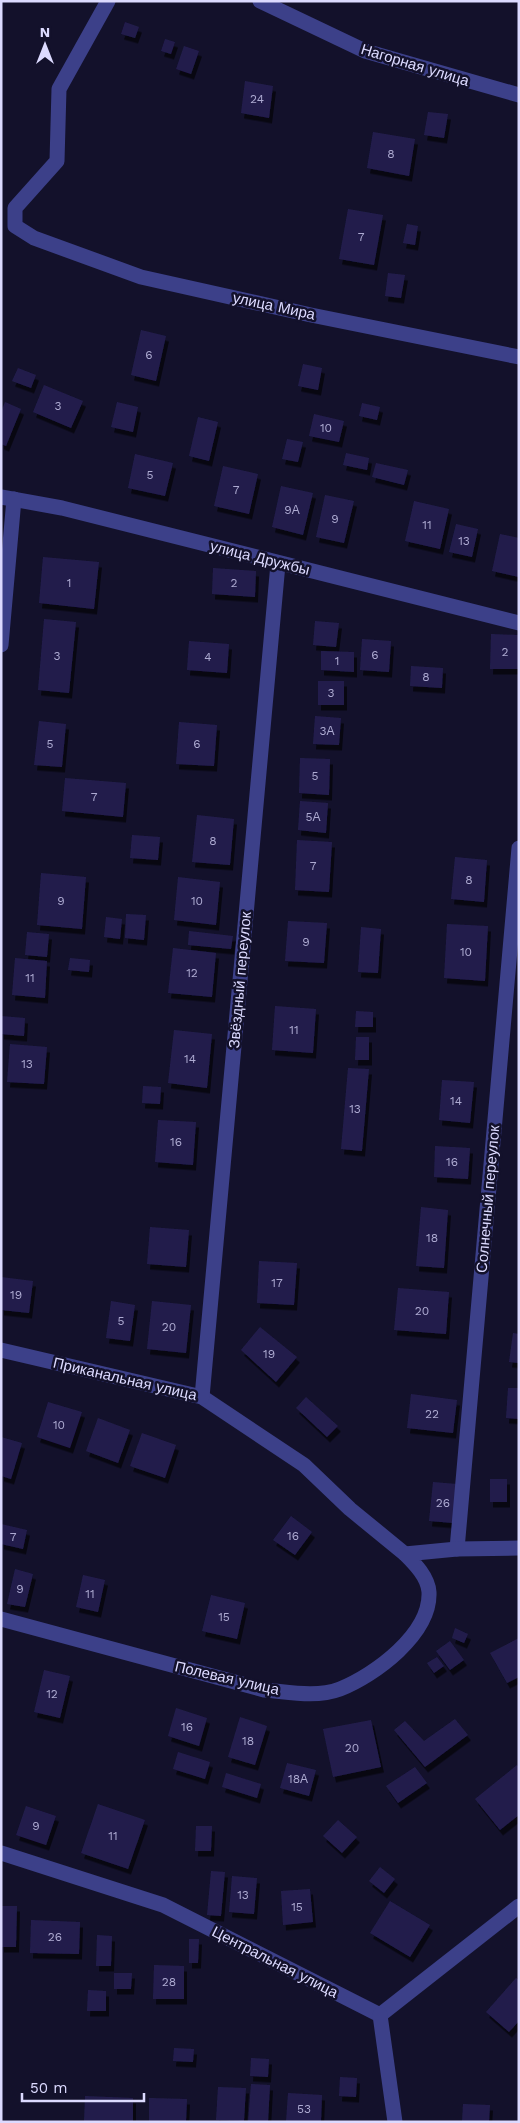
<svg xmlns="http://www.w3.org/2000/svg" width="520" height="2123" font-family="'Work Sans',sans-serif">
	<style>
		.building { fill: #221d4c; filter: url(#shadow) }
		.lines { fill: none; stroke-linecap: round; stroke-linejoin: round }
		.minor { stroke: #3c4089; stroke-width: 15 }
		.labels { text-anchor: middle; stroke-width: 5; stroke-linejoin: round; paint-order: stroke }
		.number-label { font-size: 12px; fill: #aeabd2 }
		.street-label { font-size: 15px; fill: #dcdaff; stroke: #13112b }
	</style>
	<defs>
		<filter id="shadow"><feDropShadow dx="3" dy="5.5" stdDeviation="0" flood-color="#0009"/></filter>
	</defs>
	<rect width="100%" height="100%" fill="#13112b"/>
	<g class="building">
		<path d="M125,22l14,5 -4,11 -14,-4z"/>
		<path d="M165,39l10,3 -4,12 -10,-3z"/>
		<path d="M184,46l15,5 -8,23 -15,-5z"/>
		<path d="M245,81l28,5 -4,32 -28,-5z"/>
		<path d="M428,112l20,2 -4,24 -20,-3z"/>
		<path d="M373,132l42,7 -6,37 -42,-8z"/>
		<path d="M348,209l35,6 -9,50 -35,-6z"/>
		<path d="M407,224l11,2 -3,19 -12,-2z"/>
		<path d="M388,273l17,2 -4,23 -16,-2z"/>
		<path d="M141,330l25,6 -10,45 -25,-6z"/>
		<path d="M303,364l19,4 -4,22 -20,-4z"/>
		<path d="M18,368l18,7 -5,13 -19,-7z"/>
		<path d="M44,385l39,16 -12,27 -38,-16z"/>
		<path d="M5,402l16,7 -15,37 -5,-2v-32z"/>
		<path d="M117,402l21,5 -5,25 -22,-5z"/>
		<path d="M362,403l18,4 -3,13 -18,-4z"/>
		<path d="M314,414l30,7 -5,21 -30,-6z"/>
		<path d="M198,417l20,5 -9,39 -20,-5z"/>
		<path d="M287,439l16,3 -5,20 -16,-3z"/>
		<path d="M346,453l23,5 -2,12 -24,-5z"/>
		<path d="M135,454l38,9 -8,33 -37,-8z"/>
		<path d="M376,463l32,7 -4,15 -32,-8z"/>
		<path d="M223,466l35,8 -9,40 -35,-8z"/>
		<path d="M281,486l32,7 -10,42 -31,-8z"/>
		<path d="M325,495l29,6 -10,42 -28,-6z"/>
		<path d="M414,501l35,8 -9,40 -35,-8z"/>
		<path d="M456,524l22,5 -6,28 -23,-5z"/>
		<path d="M500,534l19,4v39l-27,-6z"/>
		<path d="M43,557l56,5 -5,47 -55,-6z"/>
		<path d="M213,568l43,3 -1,26 -43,-3z"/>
		<path d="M44,619l32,3 -7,71 -31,-3z"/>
		<path d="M315,621l24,2 -3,24 -23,-2z"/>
		<path d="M491,634l28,1v34h-29z"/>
		<path d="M362,639l29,2 -2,31 -29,-2z"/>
		<path d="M189,641l40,3 -2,29 -40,-3z"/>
		<path d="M321,651l33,1v20l-33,-2z"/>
		<path d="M411,666l32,2 -1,20 -32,-2z"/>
		<rect x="318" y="681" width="26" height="24"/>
		<path d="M315,716l26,2 -2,27 -26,-1z"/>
		<path d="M39,721l27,3 -4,43 -28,-2z"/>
		<path d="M179,722l38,3 -3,41 -38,-2z"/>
		<path d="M300,758l30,1 -1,36 -30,-2z"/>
		<path d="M65,778l61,5 -3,34 -61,-6z"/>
		<path d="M300,801l28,2 -2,30 -28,-3z"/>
		<path d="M197,815l37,4 -4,46 -38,-3z"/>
		<path d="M132,835l28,2 -2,23 -28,-2z"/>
		<path d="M297,840l35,2 -3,50 -34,-2z"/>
		<path d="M455,857l32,3 -3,42 -33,-3z"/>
		<path d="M41,873l45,4 -4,52 -45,-4z"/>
		<path d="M178,877l42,5 -4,43 -42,-5z"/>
		<path d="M126,914l20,1 -2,25 -19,-2z"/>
		<path d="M106,917l16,2 -2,20 -16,-2z"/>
		<path d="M288,921l39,2 -3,40 -39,-2z"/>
		<path d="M447,924l41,2 -3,55 -41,-3z"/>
		<path d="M361,927l20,2 -3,44 -20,-1z"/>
		<path d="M189,931l44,5 -2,13 -43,-4z"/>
		<path d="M27,932l22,2 -2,23 -22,-2z"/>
		<path d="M173,948l43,5 -4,44 -44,-4z"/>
		<path d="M15,958l32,3 -2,37 -33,-3z"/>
		<path d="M70,958l20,2 -1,12 -21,-2z"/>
		<path d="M275,1006l41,3 -3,44 -41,-3z"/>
		<path d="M356,1011l17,1v15h-18z"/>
		<path d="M1,1016l24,2 -1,18 -23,-2z"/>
		<path d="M174,1030l38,4 -5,54 -39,-5z"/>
		<path d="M356,1037h13v23h-14z"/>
		<path d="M10,1044l37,3 -3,37 -37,-2z"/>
		<path d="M348,1068l21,1 -7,82 -21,-2z"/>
		<path d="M442,1080l32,2 -4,41 -31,-3z"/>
		<path d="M143,1086l18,1 -1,17 -18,-1z"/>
		<path d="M158,1120l38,2 -3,43 -38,-3z"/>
		<path d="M435,1146l35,2 -2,31 -34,-2z"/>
		<path d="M421,1207l27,3 -4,58 -28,-2z"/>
		<path d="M150,1227l39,3 -3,37 -39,-3z"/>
		<path d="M259,1261l38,2 -3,42 -37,-2z"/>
		<path d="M1,1277l32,4 -4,32 -28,-3z"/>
		<path d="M398,1288l51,4 -3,42 -52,-4z"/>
		<path d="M111,1301l24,4 -5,36 -24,-3z"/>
		<path d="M152,1301l39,4 -5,48 -39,-4z"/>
		<path d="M260,1327l37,30 -21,25 -35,-32z"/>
		<path d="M513,1333l6,1v29l-10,-1z"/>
		<path d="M508,1388h11v31l-13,-1z"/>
		<path d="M411,1394l46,6 -4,33 -46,-5z"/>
		<path d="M306,1397l32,29 -11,11 -31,-29z"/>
		<path d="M48,1402l34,10 -12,36 -33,-11z"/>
		<path d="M98,1418l32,12 -12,33 -32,-12z"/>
		<path d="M142,1433l34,12 -11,33 -35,-12z"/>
		<path d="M1,1437l21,6 -11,36 -10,-3z"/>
		<rect x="490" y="1479" width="17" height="23"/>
		<path d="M433,1482l24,2 -4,39 -24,-2z"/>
		<path d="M291,1516l21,16 -17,23 -22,-15z"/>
		<path d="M1,1524l26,6 -4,19 -22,-5z"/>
		<path d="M15,1569l18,5 -8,33 -18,-3z"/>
		<path d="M83,1575l22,5 -7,32 -22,-5z"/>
		<path d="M211,1595l34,8 -8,36 -35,-8z"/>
		<path d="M455,1628l13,6 -4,9 -12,-5z"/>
		<path d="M519,1638v39l-12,6 -17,-30z"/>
		<path d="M450,1641l14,19 -14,10 -14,-19z"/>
		<path d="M437,1657l7,9 -10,7 -7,-10z"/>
		<path d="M44,1670l26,6 -10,42 -26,-6z"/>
		<path d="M176,1708l31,10 -8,28 -31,-10z"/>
		<path d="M240,1717l27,9 -12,39 -27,-8z"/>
		<path d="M455,1719l13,16 -43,32 -31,-37 11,-9 19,20z"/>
		<path d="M371,1720l10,47 -48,10 -10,-48z"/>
		<path d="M178,1752l32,10 -5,17 -32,-10z"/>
		<path d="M287,1763l29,7 -7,26 -29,-8z"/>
		<path d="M517,1765l2,3v47l-19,15 -25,-31z"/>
		<path d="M415,1767l12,16 -29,20 -12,-17z"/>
		<path d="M226,1773l35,11 -4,14 -35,-11z"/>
		<path d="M98,1804l47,16 -17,49 -47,-16z"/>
		<path d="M26,1806l30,10 -10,29 -30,-10z"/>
		<path d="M338,1820l19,17 -15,16 -19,-17z"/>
		<path d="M196,1826h16l-1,25h-16z"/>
		<path d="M380,1867l15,12 -11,14 -15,-12z"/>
		<path d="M211,1871l14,1 -4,44 -14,-1z"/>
		<path d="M232,1876l25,2 -3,36 -25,-2z"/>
		<path d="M310,1889l3,33 -30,3 -2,-34z"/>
		<path d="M390,1901l40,24 -20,32 -40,-24z"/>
		<path d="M1,1906h16l-1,41h-15z"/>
		<path d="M31,1920l49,2 -1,32 -49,-1z"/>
		<path d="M97,1935l15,1 -1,30h-15z"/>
		<path d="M189,1939h10l-1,24h-9z"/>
		<path d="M154,1965l30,1v33h-31z"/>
		<path d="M114,1973h18l-1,16h-17z"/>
		<path d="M516,1978l3,2v41l-10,11 -23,-20z"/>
		<path d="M88,1990l18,1v20h-19z"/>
		<path d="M174,2048l20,1 -1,13 -20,-1z"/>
		<path d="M251,2058l18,1 -1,18 -18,-1z"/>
		<path d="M340,2077l17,1 -1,19 -17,-1z"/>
		<path d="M251,2084l19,1 -2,37h-20z"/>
		<path d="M218,2087l28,1 -2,33 -28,-1z"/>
		<path d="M288,2093l34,2 -1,27h-35z"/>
		<path d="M85,2096l48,2v24h-49z"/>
		<path d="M149,2098l38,1 -1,23h-37z"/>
		<path d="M463,2104l27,1 -1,17h-27z"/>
	</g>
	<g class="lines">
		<g class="minor">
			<path d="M108,1l-49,88 -2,72 -42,47v18l19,12 107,39 170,38 208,42"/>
			<path d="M260,1l105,50 154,44"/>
			<path d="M1,497l61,11 457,115"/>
			<path d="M1,645l13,-146"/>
			<path d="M1,1350l201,47 102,68 46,44 55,45"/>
			<path d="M202,1397l76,-833"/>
			<path d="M457,1549l62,-701"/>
			<path d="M1,1619l263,71c25,2 52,8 76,-1 35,-14 91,-55 89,-97 -1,-15 -14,-28 -24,-38l52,-5 62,-1"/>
			<path d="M1,1853l162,52 217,110 139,-109"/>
			<path d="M380,2015l15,107"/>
		</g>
	</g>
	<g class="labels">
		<g class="number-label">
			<text x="257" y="103">24</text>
			<text x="391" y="158">8</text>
			<text x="361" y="241">7</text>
			<text x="149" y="359">6</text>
			<text x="58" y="410">3</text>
			<text x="326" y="432">10</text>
			<text x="150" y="479">5</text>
			<text x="236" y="494">7</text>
			<text x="292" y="514">9А</text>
			<text x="335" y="523">9</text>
			<text x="427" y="529">11</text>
			<text x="464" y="545">13</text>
			<text x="69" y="587">1</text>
			<text x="234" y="587">2</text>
			<text x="505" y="656">2</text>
			<text x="375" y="659">6</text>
			<text x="57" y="660">3</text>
			<text x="208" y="661">4</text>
			<text x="337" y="665">1</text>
			<text x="426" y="681">8</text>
			<text x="331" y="697">3</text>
			<text x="327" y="735">3А</text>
			<text x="50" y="748">5</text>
			<text x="197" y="748">6</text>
			<text x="315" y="780">5</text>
			<text x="94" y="801">7</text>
			<text x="313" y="821">5А</text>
			<text x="213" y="845">8</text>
			<text x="313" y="870">7</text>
			<text x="469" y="884">8</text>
			<text x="61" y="905">9</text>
			<text x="197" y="905">10</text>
			<text x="306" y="946">9</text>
			<text x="466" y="956">10</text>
			<text x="192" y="977">12</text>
			<text x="30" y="982">11</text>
			<text x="294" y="1034">11</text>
			<text x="190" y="1063">14</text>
			<text x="27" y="1068">13</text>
			<text x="456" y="1105">14</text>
			<text x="355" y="1113">13</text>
			<text x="176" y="1146">16</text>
			<text x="452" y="1166">16</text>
			<text x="432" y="1242">18</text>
			<text x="277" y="1287">17</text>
			<text x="16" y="1299">19</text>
			<text x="422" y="1315">20</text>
			<text x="121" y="1325">5</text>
			<text x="169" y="1331">20</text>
			<text x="269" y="1358">19</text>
			<text x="432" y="1418">22</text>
			<text x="59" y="1429">10</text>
			<text x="443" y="1507">26</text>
			<text x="293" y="1540">16</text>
			<text x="13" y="1541">7</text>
			<text x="20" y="1593">9</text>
			<text x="90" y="1598">11</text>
			<text x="224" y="1621">15</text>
			<text x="52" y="1698">12</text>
			<text x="187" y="1731">16</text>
			<text x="248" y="1745">18</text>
			<text x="352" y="1752">20</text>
			<text x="298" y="1783">18А</text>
			<text x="36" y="1830">9</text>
			<text x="113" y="1840">11</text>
			<text x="243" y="1899">13</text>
			<text x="297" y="1911">15</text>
			<text x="55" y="1941">26</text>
			<text x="169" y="1986">28</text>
			<text x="304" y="2113">53</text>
		</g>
		<g class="street-label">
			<text transform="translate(415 65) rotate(17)" y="5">Нагорная улица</text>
			<text transform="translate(274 306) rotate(12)" y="5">улица Мира</text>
			<text transform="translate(260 558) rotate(14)" y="5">улица Дружбы</text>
			<text transform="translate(240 980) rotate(-85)" y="5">Звёздный переулок</text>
			<text transform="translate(488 1199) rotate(-85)" y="5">Солнечный переулок</text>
			<text transform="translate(125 1379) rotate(13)" y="5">Приканальная улица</text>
			<text transform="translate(227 1678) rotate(13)" y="5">Полевая улица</text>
			<text transform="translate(275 1962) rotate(27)" y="5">Центральная улица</text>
		</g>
	</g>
	<rect width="520" height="2123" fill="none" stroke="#dcdaff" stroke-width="5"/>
	<g transform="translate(45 45)" stroke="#13112b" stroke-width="4" paint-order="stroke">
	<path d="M0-4L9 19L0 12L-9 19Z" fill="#dcdaff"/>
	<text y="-8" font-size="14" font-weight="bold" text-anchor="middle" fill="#dcdaff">N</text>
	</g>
	<path d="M22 2093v8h122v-8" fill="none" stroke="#dcdaff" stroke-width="2.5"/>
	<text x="30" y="2093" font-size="15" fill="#dcdaff" stroke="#13112b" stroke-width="4" paint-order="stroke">50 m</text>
</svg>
